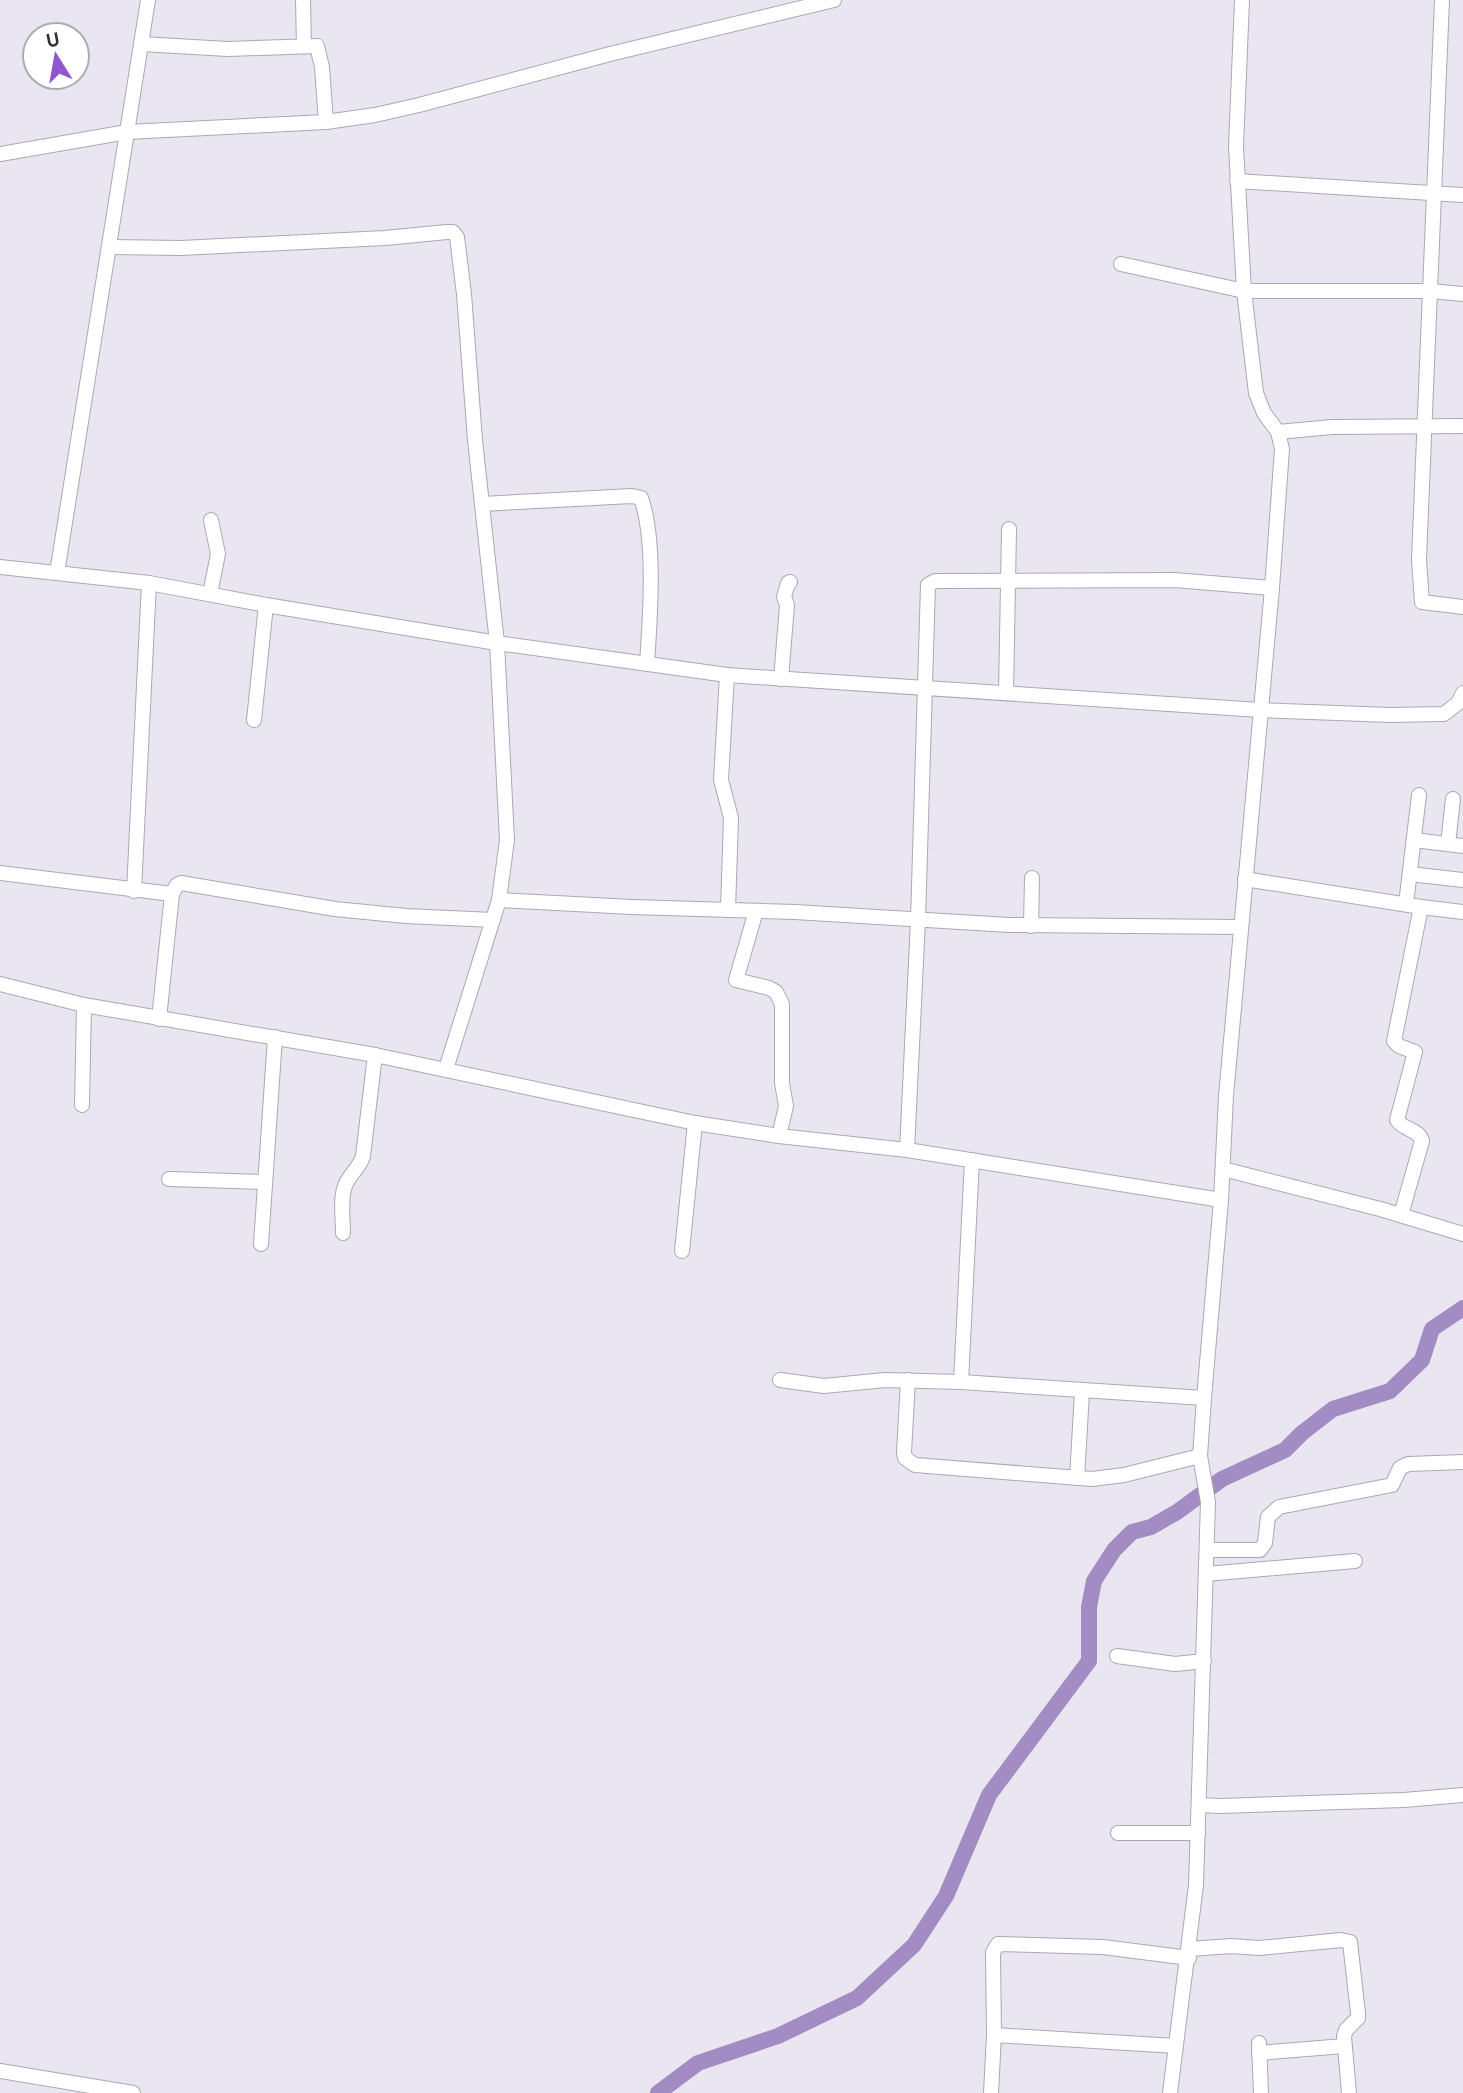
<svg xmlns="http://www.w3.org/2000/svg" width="1463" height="2093" font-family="'DM Sans',sans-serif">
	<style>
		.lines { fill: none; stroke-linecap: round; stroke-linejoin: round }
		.river { stroke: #a38cc3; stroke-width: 16 }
		.minor-casing { stroke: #aca8b3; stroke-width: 16 }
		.minor { stroke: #fff; stroke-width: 14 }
	</style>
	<rect width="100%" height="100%" fill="#eae6f1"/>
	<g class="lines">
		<path class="river" d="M658,2093l40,-30 80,-27 79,-38 57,-53 32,-49 43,-101 100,-134v-54l5,-26 20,-31 18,-18 19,-5 26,-15 45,-33 63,-29 17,-17 31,-24 57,-18 32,-31 10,-31 31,-21"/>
		<defs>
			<g id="minor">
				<path d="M303,0l1,46"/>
				<path d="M1442,0l-12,291 33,3"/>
				<path d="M141,44l87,5 89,-3 5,21 4,55"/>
				<path d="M0,154l127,-22 199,-10 49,-7 44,-10 191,-51 224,-54"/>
				<path d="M1237,181l226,14"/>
				<path d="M110,247l71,1 204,-10 62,-6h6l4,5 7,57 11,146 22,203 10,197 -8,60 -53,169"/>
				<path d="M1121,264l123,27h186l-11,269 3,42 41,5"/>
				<path d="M1278,432l54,-5 131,-1"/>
				<path d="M482,504l150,-8 9,2c15,42 9,121 6,166"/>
				<path d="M0,567l149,16 117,22 231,38 230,32 533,35 130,5 54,-1 14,-11 5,-10"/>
				<path d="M57,573l91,-573"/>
				<path d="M210,594l8,-40 -7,-34"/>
				<path d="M727,675l-6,105 10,38 -3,92"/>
				<path d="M781,679l6,-74 -3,-8 4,-14 2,-1"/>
				<path d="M1006,693l3,-164"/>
				<path d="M254,720l12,-115"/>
				<path d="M1414,840l49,6"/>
				<path d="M1448,844l5,-45"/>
				<path d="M0,873l172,21"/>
				<path d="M1410,874l53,6"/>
				<path d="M1245,879l176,28 42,5"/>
				<path d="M134,891l15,-308"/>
				<path d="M499,900l133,7 163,5 214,13 232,2"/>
				<path d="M1406,904l13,-109"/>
				<path d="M756,911l-20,69 33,8 7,4 6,12v79l4,23 -7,30"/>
				<path d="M1031,926l1,-48"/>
				<path d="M0,984l84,21 291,50 320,68 84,13 128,14 314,50"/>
				<path d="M159,1019l13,-125 5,-9 4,-2 154,26 71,7 87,4"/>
				<path d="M82,1105l2,-100"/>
				<path d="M907,1150l11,-230 10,-335 7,-4 239,-1 98,8"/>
				<path d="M1223,1169l157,40 83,25"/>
				<path d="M169,1179l96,3"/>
				<path d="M1401,1215l21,-74c-3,-12 -19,-11 -25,-21l18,-68 -16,-6 -5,-5 27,-134"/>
				<path d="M343,1233c0,-14 -3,-34 2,-47 4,-12 15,-18 18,-30l12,-101"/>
				<path d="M261,1244l14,-207"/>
				<path d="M682,1251l13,-128"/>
				<path d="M780,1380l44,6 61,-6 76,2 243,16"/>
				<path d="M908,1380l-4,72 1,6 10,7 177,14 32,-4 76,-19"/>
				<path d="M961,1382l11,-222"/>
				<path d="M1077,1478l5,-86"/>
				<path d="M1207,1550h53l5,-7 3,-26 11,-10 113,-22 8,-17 8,-4 55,-2"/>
				<path d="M1206,1574l149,-13"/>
				<path d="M1117,1656l58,8 29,-3"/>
				<path d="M1199,1805l21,1 184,-6 59,-5"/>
				<path d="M1118,1833h80"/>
				<path d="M1190,1949l41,-3 28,2 82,-8 9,2 8,71v5l-12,12 -2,6 5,57"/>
				<path d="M994,2035l182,11"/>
				<path d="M1259,2043l2,50"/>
				<path d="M1259,2053l85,-7"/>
				<path d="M0,2071l133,22"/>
				<path d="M991,2093l3,-58 -1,-83 5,-8 105,3 86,11"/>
				<path d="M1170,2093l26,-208 12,-383 -8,-46 4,-58 17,-198 5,-104 46,-508 10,-139 -4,-17 -14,-19 -8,-20 -12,-102 -8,-144 6,-147"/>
			</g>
		</defs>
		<use href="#minor" class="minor-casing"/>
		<use href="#minor" class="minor"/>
	</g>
	<g transform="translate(56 56) rotate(349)"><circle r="33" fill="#ffffff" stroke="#adacae" stroke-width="2"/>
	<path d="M0-5L12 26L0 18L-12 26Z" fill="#9056cd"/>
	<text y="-10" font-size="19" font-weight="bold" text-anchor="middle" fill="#312f34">U</text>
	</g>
</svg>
